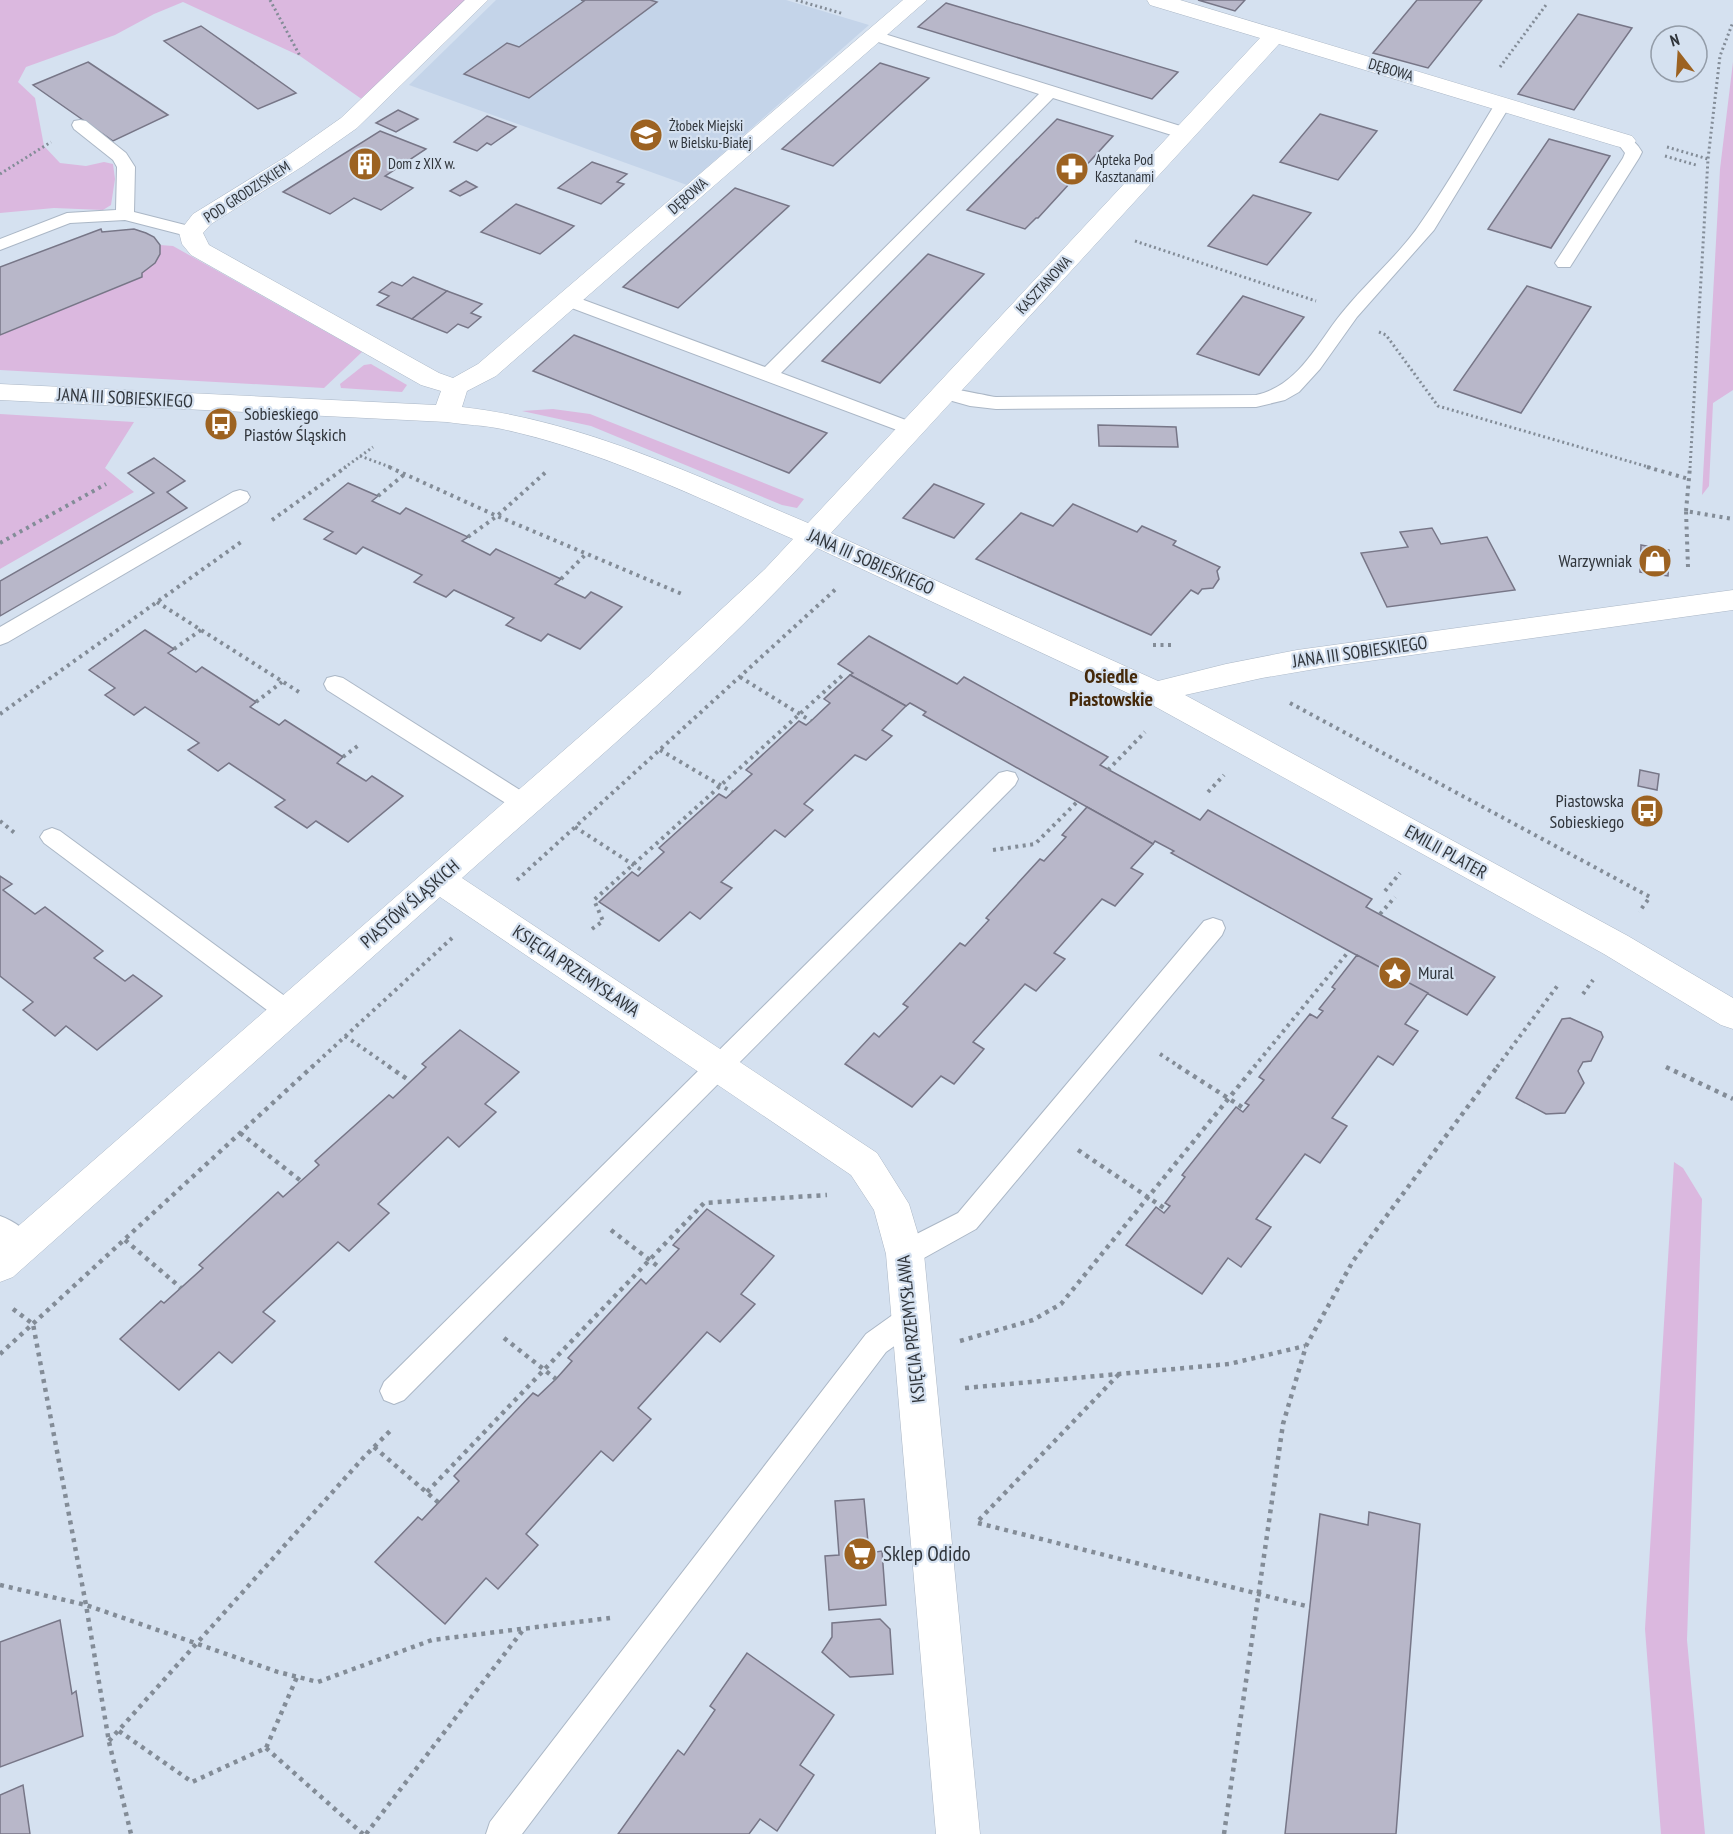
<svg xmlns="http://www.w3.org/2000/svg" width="1733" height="1834" font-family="'PT Sans Narrow',sans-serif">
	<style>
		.built { fill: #c4d4e9 }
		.green { fill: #dbb8df }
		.building { fill: #b8b7c9; stroke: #777687; stroke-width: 1.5 }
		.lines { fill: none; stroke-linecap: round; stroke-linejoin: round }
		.service-casing { stroke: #abb7c6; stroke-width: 2 }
		.minor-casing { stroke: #abb7c6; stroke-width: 1 }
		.path-far2 { stroke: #838c97; stroke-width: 3; stroke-dasharray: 2 3; stroke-linecap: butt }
		.path-far1 { stroke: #838c97; stroke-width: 4; stroke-dasharray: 3 4.5; stroke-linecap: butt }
		.path { stroke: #838c97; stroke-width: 4.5; stroke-dasharray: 4 5; stroke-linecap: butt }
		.service { fill: #fff; fill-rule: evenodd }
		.minor { fill: #fff; fill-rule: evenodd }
		.labels { text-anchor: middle; stroke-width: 4.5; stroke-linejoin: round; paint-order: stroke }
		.far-street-label { font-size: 15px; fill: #30353b; stroke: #d5e1f0 }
		.far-poi-label { font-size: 15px; fill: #30353b; stroke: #d5e1f0; text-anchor: start }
		.street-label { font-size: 18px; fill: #30353b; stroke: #d5e1f0 }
		.poi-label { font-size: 18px; fill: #30353b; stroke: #d5e1f0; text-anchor: start }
		.neighbourhood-label { font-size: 20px; font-weight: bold; fill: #45290a; stroke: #d5e1f0 }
		.near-poi-label { font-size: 21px; fill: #30353b; stroke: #d5e1f0; text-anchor: start }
	</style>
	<rect width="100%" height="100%" fill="#d5e1f0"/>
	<path class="built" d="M496,0h290l83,25 -182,160 -278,-100z"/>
	<g class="green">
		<path d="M0,0h470l-107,100 -63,-44 -117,-54 -29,12 -39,21 -89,32 -8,15 17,16 9,48 16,17 26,3 18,-4 9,2 2,15 -4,26 -8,5 -49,-2 -54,5z"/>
		<path d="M1733,62v328l-20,13 -4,83 -7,9 18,-326z"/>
		<path d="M160,245l13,1 189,106 -38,36 -324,-18v-35l142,-58v-4c11,-8 18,-14 18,-28z"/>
		<path d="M371,364l36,21 -5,7 -61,-4 -1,-4 24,-19z"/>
		<path d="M553,409l37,5 214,85 -7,9 -15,-3 -191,-79 -69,-15z"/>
		<path d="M0,414l134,8 -29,46 29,24 -134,77z"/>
		<path d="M1674,1162l9,6 19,31 -15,441 18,194h-44l-16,-205z"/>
	</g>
	<g class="building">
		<path d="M581,0h69l7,2 -128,96 -65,-24 43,-31 12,4 65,-46z"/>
		<path d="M1198,0h47l-10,11z"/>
		<path d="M1417,0h65l-54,68 -55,-15z"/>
		<path d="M946,3l232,69 -26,27 -234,-72z"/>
		<path d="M1578,14l54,14 -58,82 -56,-16z"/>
		<path d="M201,26l95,67 -38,16 -94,-68z"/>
		<path d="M88,62l80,53 -55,26 -80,-56z"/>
		<path d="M880,63l49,15 -96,88 -51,-17z"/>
		<path d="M398,110l20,9 -22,13 -20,-9z"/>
		<path d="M1320,114l57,17 -39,49 -58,-18z"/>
		<path d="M487,116l29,11 -25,18 -4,-2 -10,8 -23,-9z"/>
		<path d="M1057,119l56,17 -75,82h-2l-11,11 -58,-19z"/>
		<path d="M380,131l46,18 -41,27 28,12 -32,22 -27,-12 -24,16 -47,-22z"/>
		<path d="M1549,139l61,17 -59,92 -63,-19z"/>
		<path d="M592,162l35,12 -10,8 7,2 -23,20 -43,-16z"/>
		<path d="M466,181l11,6 -17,9 -10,-5z"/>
		<path d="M735,188l54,18 -111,102 -55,-21z"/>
		<path d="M1253,195l58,18 -44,52 -59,-19z"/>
		<path d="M516,204l58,22 -34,28 -59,-22z"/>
		<path d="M101,229l1,3 32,-3 12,4 8,4 6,8v9l-5,9 -13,10v4l-142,58v-68z"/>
		<path d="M928,254l56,20 -104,109 -58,-22z"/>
		<path d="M413,277l34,14 -35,28 -35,-14 12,-9 -10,-4 13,-10 10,4z"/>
		<path d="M1527,286l64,21 -70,106 -67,-23z"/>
		<path d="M447,291l35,13 -11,9 10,4 -13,11 -10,-4 -11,9 -35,-14z"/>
		<path d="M1243,296l61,21 -45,58 -62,-21z"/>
		<path d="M574,335l206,80 47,18 -38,40 -256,-102z"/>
		<path d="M1098,425l78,2 2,20 -79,-1z"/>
		<path d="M154,458l31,23 -18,11 20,16 -187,108v-35l154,-88 -26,-20z"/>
		<path d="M348,483l30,13 -6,5 28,13 6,-6 62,29 -6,4 28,14 6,-6 65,30 -6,5 30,14 6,-6 31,15 -42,42 -32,-15 -7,7 -35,-16 8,-7 -60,-28 -8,7 -32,-15 8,-7 -59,-28 -7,7 -32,-15 9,-7 -29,-13z"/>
		<path d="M934,484l50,20 -30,34 -51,-20z"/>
		<path d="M1073,504l64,28 5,-6 34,15 -3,4 47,22 -3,4 2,8 -6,9 -11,1 -4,5 -7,-4 -40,45 -175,-76 45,-46 32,13z"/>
		<path d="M1432,528l9,16 46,-7 28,53 -128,17 -26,-54 47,-6 -8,-15z"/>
		<path d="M1641,545l28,5 -1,26 -28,-4z"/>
		<path d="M145,630l29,19 -6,4 28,19 6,-5 54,35 -6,5 29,18 6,-5 58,37 -6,6 29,18 6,-5 31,20 -55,46 -32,-21 -9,7 -32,-21 10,-7 -56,-37 -11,8 -30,-21 11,-7 -54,-36 -11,8 -29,-20 10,-7 -26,-18z"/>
		<path d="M869,636l88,48 7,-7 144,80 -8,8 100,55 8,-10 164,89 -6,8 129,70 -28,38 -118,-64 -178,-98 3,-2 -19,-10 -2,3 -230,-129 3,-3 -16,-9 -4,3 -56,-31 3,-2 -15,-9z"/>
		<path d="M850,675l56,31 -24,24 10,6 -26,24 -11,-5 -51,49 9,6 -28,27 -10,-7 -54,52 11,6 -32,31 -10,-7 -31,29 -60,-39 33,-30 6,4 26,-24 -5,-4 60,-54 7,4 26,-24 -6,-4 53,-49 7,4 5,-4 19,-18 -6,-4z"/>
		<path d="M1640,770l19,4 -2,16 -19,-4z"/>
		<path d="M1087,807l66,37 -22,24 12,6 -28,32 -13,-7 -48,54 11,6 -29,32 -11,-7 -52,58 11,7 -30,35 -13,-8 -29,31 -67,-43 29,-31 5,4 29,-30 -5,-3 57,-61 5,3 24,-26 -3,-2 54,-59 4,2 22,-24 -4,-2z"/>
		<path d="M0,876l12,8 -9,6 32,24 10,-7 58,44 -9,7 31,23 8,-6 29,21 -65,54 -31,-24 -11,10 -32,-26 10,-8 -33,-26z"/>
		<path d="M1357,955l71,38 -23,31 13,7 -25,34 -15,-9 -46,62 15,8 -27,37 -15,-9 -49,65 15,8 -30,40 -13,-9 -26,36 -76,-49 30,-38 8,6 6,-7 -5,-3 20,-26 -3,-2 54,-68 7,5 6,-7 -4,-2 19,-23 -5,-3 51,-63 7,4 6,-7 -4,-2 16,-20 -3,-2z"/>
		<path d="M1570,1018l31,14 2,5 -12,24 -8,1 -5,9 6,12 -19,30 -19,1 -30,-16 46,-79z"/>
		<path d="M460,1030l59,42 -34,32 11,8 -37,35 -11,-10 -70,67 11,9 -40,38 -11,-9 -75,70 12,9 -43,42 -13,-11 -40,38 -59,-51 41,-38 3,2 39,-35 -4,-3 79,-73 5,5 36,-32 -4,-4 74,-66 4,3 33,-31 -4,-3z"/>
		<path d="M707,1209l67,47 -33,38 14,10 -35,38 -13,-10 -69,76 13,11 -38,42 -12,-10 -75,83 12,11 -40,44 -12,-11 -41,46 -70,-62 43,-45 4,3 37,-39 -5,-5 79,-83 5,3 18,-17 16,-18 -4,-3 73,-79 5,5 33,-35 -6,-4z"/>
		<path d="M864,1499l5,54 13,-2 4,54 -57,5 -4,-54 14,-1 -4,-54z"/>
		<path d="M1369,1512l51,12 -24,310h-111l35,-320 48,11z"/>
		<path d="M880,1619l10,10 3,45 -43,3 -28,-25 10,-15v-14z"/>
		<path d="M60,1620l12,74 4,-3 7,45 -83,31v-125z"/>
		<path d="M747,1653l87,62 -34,50 14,10 -37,56 -17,-12 -11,15h-131l60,-84 6,5 31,-45 -5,-4z"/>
		<path d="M23,1785l7,49h-30v-39z"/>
	</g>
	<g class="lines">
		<defs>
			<g id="service">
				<path d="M875,31l315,98 2,4 -2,4h-12l-125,-39 -272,275 138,52 3,4 -3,4 -7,2 -7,-2 -344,-129 -3,-4 3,-4h12l192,71 274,-273 -170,-55 -2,-3z"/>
				<path d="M1503,99l8,5 -77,126 -77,87 -37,52 -21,23 -14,8 -29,7 -260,2 -26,-3 -32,-9 -3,-4 3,-4c10,-3 44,6 58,8l260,-2c45,-10 62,-55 90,-87 24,-29 55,-55 76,-87 26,-37 49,-78 73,-117z"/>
				<path d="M80,120l6,1 40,32 9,14 -1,45 63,16 3,4 -3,4 -6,1 -66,-17 -55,3 -70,27v-11l67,-26 49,-3 1,-43 -4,-7 -39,-31 -2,-4 2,-4z"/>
				<path d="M1624,136c8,2 14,9 18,16l-3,6 -69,109h-12l-3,-4 68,-105 2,-5 -9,-12z"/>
				<path d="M240,490l7,2 3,5 -3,5 -239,140 -8,3v-18l233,-135z"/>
				<path d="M335,676l8,2 188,119 3,6 -3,6 -8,3 -8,-3 -188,-119 -3,-6 3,-6z"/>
				<path d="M1007,771l8,2 3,6 -3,6 -611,615 -10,4 -10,-4 -4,-9 4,-9 615,-609z"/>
				<path d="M52,828l8,3 237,174 3,7 -3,7 -9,3 -9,-3 -235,-176 -4,-6 4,-6z"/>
				<path d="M1213,918l9,3 3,7 -3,7 -246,294 -61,34 -10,3 -10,-3 -4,-9 4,-9 63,-32 246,-292z"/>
				<path d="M0,1216c14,5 29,15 36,29l-4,8 -10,4 -10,-4 -12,-9z"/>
				<path d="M911,1305l10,4 4,9 -4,9 -35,25 -364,482h-36l4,-12 376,-488 35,-25z"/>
			</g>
			<path id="minor" d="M465,0h23l-131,128 -54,38 -92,58 -8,9 6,12 230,128 14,5 25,-14 425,-364h24l-431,376 -29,15 -5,16c122,14 234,69 346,116l452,-485 -110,-33 -3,-5h33l452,136 4,5 -4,5 -8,2 -8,-2 -337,-102 -448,489 327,148 68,-17 71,-14 436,-60v20l-400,56 -71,12 -77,17 443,241 105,62v31l-12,-4 -117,-71 -459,-253 -328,-153c-109,119 -235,223 -355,330l415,275 32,51 15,50 56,580h-44l-50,-580 -12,-44 -23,-35 -411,-278 -427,380 -13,5v-40l648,-565 117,-108 28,-30c-95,-41 -190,-88 -291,-110 -18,-4 -37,-4 -55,-7l-447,-22v-16l436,21 5,-14 -20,-6 -230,-130 -9,-11 -3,-12 14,-18 94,-58 54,-38z"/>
		</defs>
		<use href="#service" class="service-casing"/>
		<use href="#minor" class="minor-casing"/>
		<g class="path-far2">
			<path d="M270,0l30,56"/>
			<path d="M796,0l48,14"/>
			<path d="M1500,67l46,-62"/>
			<path d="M1667,147l41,12"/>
			<path d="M1665,156l31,9"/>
			<path d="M0,174l51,-32"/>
			<path d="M1135,241l181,60"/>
			<path d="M1379,332l7,3 52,71 214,62"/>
			<path d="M360,456l33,12"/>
			<path d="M344,468l29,-21"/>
			<path d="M1690,468l18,-309 12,-103 13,-34"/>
		</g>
		<g class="path-far1">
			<path d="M389,467l108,49 185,78"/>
			<path d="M1647,467l42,12"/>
			<path d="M378,496l28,-23"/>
			<path d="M1686,511l4,-44"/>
			<path d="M272,520l74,-53"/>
			<path d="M468,537l29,-21 51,-46"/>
			<path d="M0,543l106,-59"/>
			<path d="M1688,567l-2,-56 47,8"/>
			<path d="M561,579l26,-26"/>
			<path d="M157,602l142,90"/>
			<path d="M1153,645h20"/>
			<path d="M174,649l27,-19"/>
			<path d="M740,677l71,44"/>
			<path d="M256,702l26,-20"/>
			<path d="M1290,703l360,194 -11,15"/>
			<path d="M0,714l241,-172"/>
			<path d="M660,750l72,42"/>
			<path d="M343,757l16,-12"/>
			<path d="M1108,770l37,-38"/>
			<path d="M1208,792l16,-17"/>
			<path d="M0,821l16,13"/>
			<path d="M575,827l68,44"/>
			<path d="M993,850l42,-6 43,-43"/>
			<path d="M517,880l320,-292"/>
			<path d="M1385,891l15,-18"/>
			<path d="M1380,914l15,-17"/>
			<path d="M592,929l11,-8 -9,-21 251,-227"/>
			<path d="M1583,994l10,-14"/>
			<path d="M345,1036l45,31"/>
			<path d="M1160,1054l20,13"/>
			<path d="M312,1067l140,-129"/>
			<path d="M1254,1067l95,-116"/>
			<path d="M1497,1067l61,-82"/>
		</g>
		<g class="path">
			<path d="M388,1066l22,15"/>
			<path d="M1178,1066l67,43"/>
			<path d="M1666,1067l67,32"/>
			<path d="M240,1133l61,48"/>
			<path d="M1078,1150l89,60"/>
			<path d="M611,1230l49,38"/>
			<path d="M125,1240l56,48"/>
			<path d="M13,1309l20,15 53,281 23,137 22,92"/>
			<path d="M504,1338l52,41"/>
			<path d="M960,1341l73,-21 28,-16 194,-238"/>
			<path d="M0,1354l313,-288"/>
			<path d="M965,1388l264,-24 76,-18"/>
			<path d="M374,1447l65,56"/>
			<path d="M427,1492l277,-289 123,-8"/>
			<path d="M979,1520l140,-146"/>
			<path d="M978,1523l332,84"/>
			<path d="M0,1585l86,20 192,67 40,10 114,-42 178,-22"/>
			<path d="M119,1731l73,51 74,-34 31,-71"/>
			<path d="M109,1741l255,-284 26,-26"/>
			<path d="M266,1748l97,86"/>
			<path d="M366,1834l157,-204"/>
			<path d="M1224,1834l59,-410 23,-78 47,-85 145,-195"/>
		</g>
		<use href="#service" class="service"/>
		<use href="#minor" class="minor"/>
	</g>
	<defs>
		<symbol id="school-disc" viewBox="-11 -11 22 22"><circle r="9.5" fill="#9c6221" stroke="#d5e1f0"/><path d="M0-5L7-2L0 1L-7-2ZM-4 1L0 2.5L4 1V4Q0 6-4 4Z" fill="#fff"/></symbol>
		<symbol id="building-disc" viewBox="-11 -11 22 22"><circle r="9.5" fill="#9c6221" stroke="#d5e1f0"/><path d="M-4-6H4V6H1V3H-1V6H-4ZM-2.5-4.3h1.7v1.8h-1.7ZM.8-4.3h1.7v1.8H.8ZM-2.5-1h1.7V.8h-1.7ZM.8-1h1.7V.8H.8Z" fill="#fff"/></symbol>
		<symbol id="pharmacy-disc" viewBox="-11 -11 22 22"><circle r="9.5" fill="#9c6221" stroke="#d5e1f0"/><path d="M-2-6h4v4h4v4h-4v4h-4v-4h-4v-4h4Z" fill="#fff"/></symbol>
		<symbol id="bus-disc" viewBox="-11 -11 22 22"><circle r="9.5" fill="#9c6221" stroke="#d5e1f0"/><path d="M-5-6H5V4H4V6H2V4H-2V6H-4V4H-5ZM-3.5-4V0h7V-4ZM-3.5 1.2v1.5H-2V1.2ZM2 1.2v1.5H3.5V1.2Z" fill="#fff"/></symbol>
		<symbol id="shop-disc" viewBox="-11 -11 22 22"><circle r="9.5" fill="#9c6221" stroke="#d5e1f0"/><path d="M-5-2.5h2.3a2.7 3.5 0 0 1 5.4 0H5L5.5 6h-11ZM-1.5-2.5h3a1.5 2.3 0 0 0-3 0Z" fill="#fff"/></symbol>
		<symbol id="sight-disc" viewBox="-11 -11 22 22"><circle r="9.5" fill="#9c6221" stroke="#d5e1f0"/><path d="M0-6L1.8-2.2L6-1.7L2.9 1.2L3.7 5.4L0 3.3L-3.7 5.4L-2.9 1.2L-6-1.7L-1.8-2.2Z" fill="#fff"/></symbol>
		<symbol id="supermarket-disc" viewBox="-11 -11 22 22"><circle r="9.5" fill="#9c6221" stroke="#d5e1f0"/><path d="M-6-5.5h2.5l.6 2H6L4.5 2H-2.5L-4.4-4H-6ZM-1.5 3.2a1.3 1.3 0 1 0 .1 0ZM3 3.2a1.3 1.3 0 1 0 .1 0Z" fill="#fff"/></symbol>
	</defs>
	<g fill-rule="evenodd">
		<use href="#school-disc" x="627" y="116" width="38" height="38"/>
		<use href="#building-disc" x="346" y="145" width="38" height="38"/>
		<use href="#pharmacy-disc" x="1053" y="150" width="38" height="38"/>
		<use href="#bus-disc" x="202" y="405" width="38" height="38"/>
		<use href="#shop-disc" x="1636" y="542" width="38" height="38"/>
		<use href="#bus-disc" x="1628" y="792" width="38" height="38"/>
		<use href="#sight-disc" x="1376" y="954" width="38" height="38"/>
		<use href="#supermarket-disc" x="841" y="1535" width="38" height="38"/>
	</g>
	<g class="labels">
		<g class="far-street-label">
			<text transform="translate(1391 70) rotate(17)" y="5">DĘBOWA</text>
			<text transform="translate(247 192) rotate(-33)" y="5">POD GRODZISKIEM</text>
			<text transform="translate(688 196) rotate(-41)" y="5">DĘBOWA</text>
			<text transform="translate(1044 285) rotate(-47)" y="5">KASZTANOWA</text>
		</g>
		<g class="far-poi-label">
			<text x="669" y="131">Żłobek Miejski<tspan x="669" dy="17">w Bielsku-Białej</tspan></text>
			<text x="1095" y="165">Apteka Pod<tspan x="1095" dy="17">Kasztanami</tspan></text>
			<text x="388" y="169">Dom z XIX w.</text>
		</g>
		<g class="street-label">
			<text transform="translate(125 398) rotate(3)" y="6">JANA III SOBIESKIEGO</text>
			<text transform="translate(871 562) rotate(24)" y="6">JANA III SOBIESKIEGO</text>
			<text transform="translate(1360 652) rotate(-8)" y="6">JANA III SOBIESKIEGO</text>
			<text transform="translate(1446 852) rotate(29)" y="6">EMILII PLATER</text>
			<text transform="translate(410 904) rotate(-41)" y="6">PIASTÓW ŚLĄSKICH</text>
			<text transform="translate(576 971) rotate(34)" y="6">KSIĘCIA PRZEMYSŁAWA</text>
			<text transform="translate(911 1329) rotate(-96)" y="6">KSIĘCIA PRZEMYSŁAWA</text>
		</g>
		<g class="poi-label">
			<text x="244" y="420">Sobieskiego<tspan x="244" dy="21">Piastów Śląskich</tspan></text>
			<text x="1632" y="567" text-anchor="end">Warzywniak</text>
			<text x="1624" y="807" text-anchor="end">Piastowska<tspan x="1624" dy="21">Sobieskiego</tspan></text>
			<text x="1418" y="979">Mural</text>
		</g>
		<g class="neighbourhood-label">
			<text x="1111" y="683">Osiedle<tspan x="1111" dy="23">Piastowskie</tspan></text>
		</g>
		<g class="near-poi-label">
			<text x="883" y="1561">Sklep Odido</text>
		</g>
	</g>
	<g transform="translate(1679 54) rotate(343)"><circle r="28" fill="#d5e1f0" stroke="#939ca8" stroke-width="1.5"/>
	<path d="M0-4.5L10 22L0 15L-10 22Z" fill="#9c6221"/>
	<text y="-9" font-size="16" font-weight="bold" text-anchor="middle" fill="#30353b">N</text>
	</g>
</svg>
